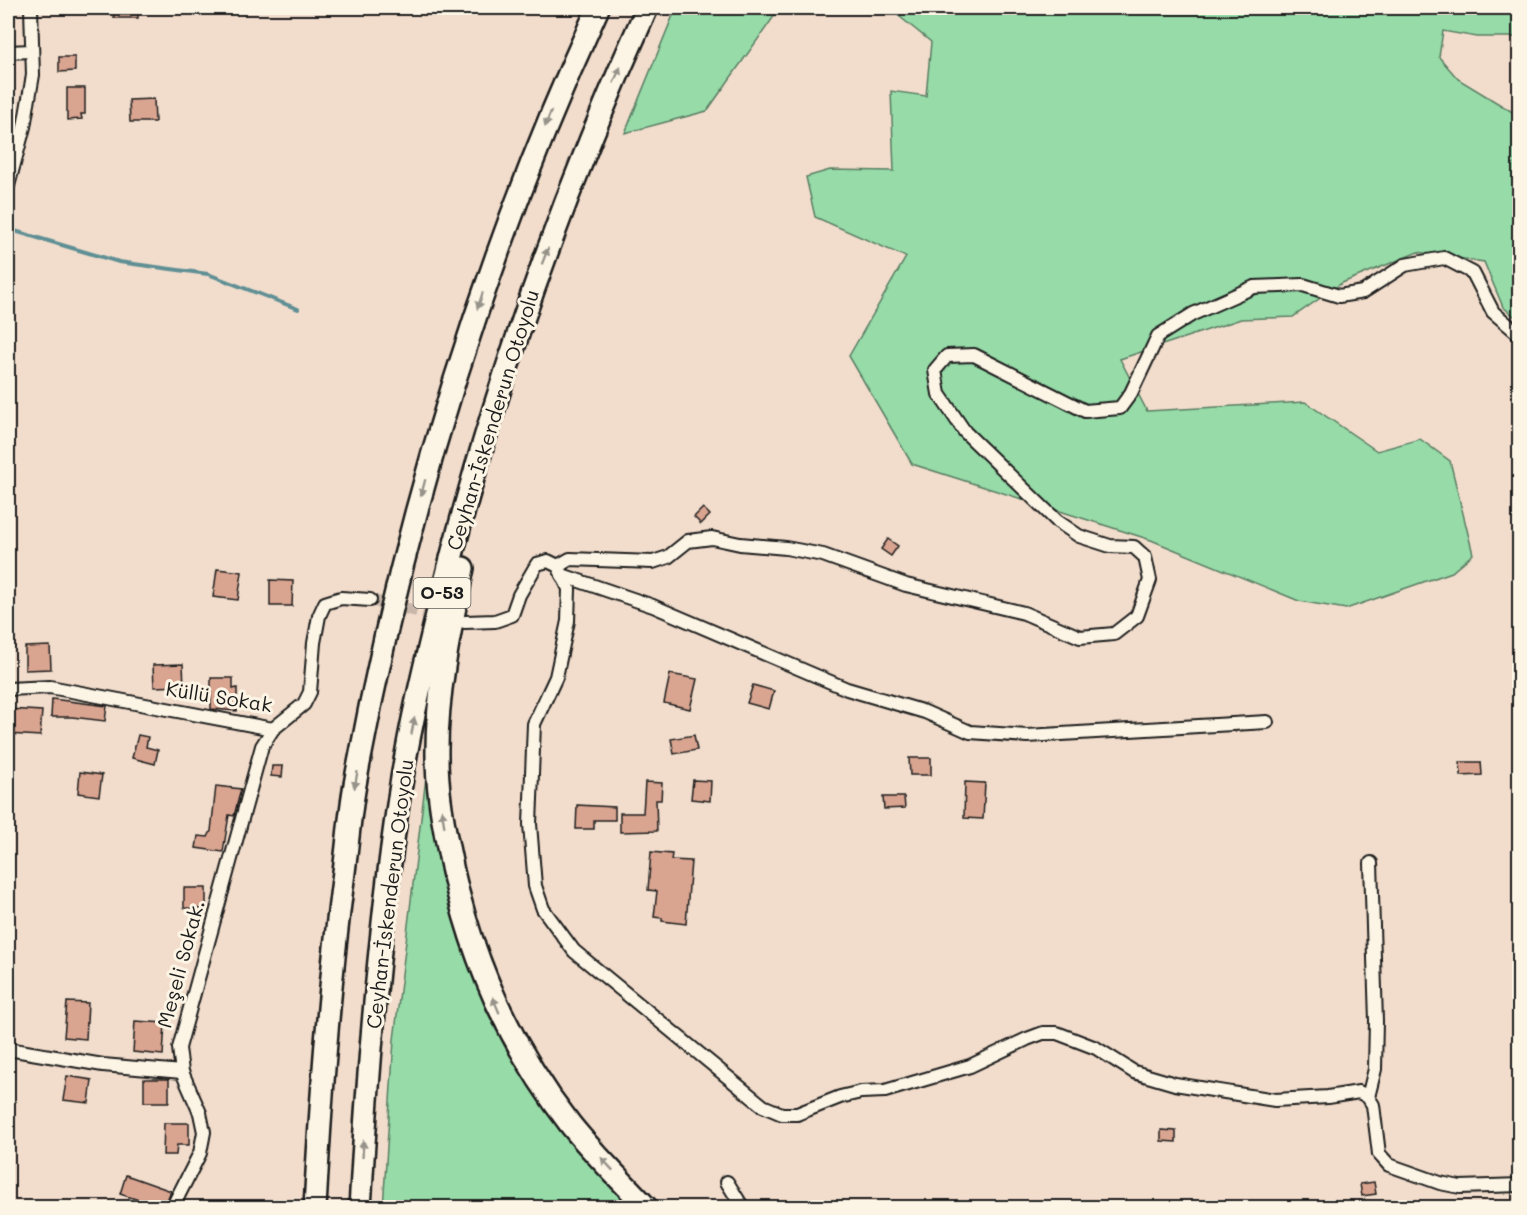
<svg xmlns="http://www.w3.org/2000/svg" width="1527" height="1215" font-family="Mali,sans-serif">
	<style>
		.green { fill: #96dba8; stroke: #597c62; stroke-width: 1.5 }
		.lines { fill: none; stroke-linecap: round; stroke-linejoin: round }
		.stream { stroke: #5f8f94; stroke-width: 4 }
		.building { fill: #d9a490; stroke: #1c1c1c; stroke-width: 1.5 }
		.street-tunnel { stroke: #c7b6a9; stroke-width: 12; stroke-dasharray: 12 6; stroke-linecap: butt }
		.street-casing { stroke: #1c1c1c; stroke-width: 16 }
		.highway-casing { stroke: #1c1c1c; stroke-width: 26 }
		.street { stroke: #fcf5e5; stroke-width: 12 }
		.highway { stroke: #fcf5e5; stroke-width: 21 }
		.oneway { fill: #97938b }
		.labels { text-anchor: middle; stroke-width: 6; stroke-linejoin: round; paint-order: stroke }
		.shield { fill: #fcf5e5; stroke: #5f5d58; stroke-width: 1.5 }
		.shield-label { font-size: 18px; font-weight: bold; fill: #1c1c1c }
		.street-label { font-size: 20px; fill: #1c1c1c; stroke: #fcf5e5 }
	</style>
	<rect width="100%" height="100%" fill="#f2ddcc"/>
	<filter id="ink" filterUnits="userSpaceOnUse"><feTurbulence type="fractalNoise" baseFrequency=".0167" numOctaves="2"/><feDisplacementMap in="SourceGraphic" scale="12" xChannelSelector="R" yChannelSelector="G"/><feConvolveMatrix kernelMatrix="1 2 1 2 8 2 1 2 1" color-interpolation-filters="sRGB"/></filter>
	<g filter="url(#ink)">
		<g class="green">
			<path d="M676,8h104l-73,103 -82,22z"/>
			<path d="M889,8h630v29h-42l-34,-6 -4,26 19,22 61,37v204l-16,-13 -19,-45 -66,-10 -76,31 -49,34 -52,2 -121,40 27,52 158,-9 72,49 43,-12 30,22 23,93 -21,18 -106,37 -47,-8 -148,-61 -239,-76 -63,-108 57,-99 -91,-40 -9,-40 24,-7 64,1 -3,-80 35,5 5,-54z"/>
			<path d="M427,769l15,102 30,100 15,41 94,140 50,55 -248,1 11,-168z"/>
		</g>
		<g class="lines">
			<path class="stream" d="M8,229l111,33 89,12 90,35"/>
		</g>
		<g class="building">
			<rect x="114" y="8" width="24" height="10"/>
			<path d="M59,57h16v14l-16,1z"/>
			<path d="M67,88h18v26h-4l1,5 -15,1z"/>
			<path d="M154,99l1,23h-25l-1,-22z"/>
			<path d="M703,508l7,7 -9,9 -7,-7z"/>
			<path d="M888,539l10,7 -7,10 -10,-7z"/>
			<path d="M217,569l25,3 -4,28 -25,-3z"/>
			<path d="M270,580l23,1 -1,25h-22z"/>
			<path d="M50,646l1,23 -26,1v-23z"/>
			<path d="M183,664l1,22 -30,1 -1,-22z"/>
			<path d="M670,674l27,5 -7,30 -26,-6z"/>
			<path d="M211,678h22v11l4,-1v23l-26,-2z"/>
			<path d="M753,685l21,6 -5,18 -22,-6z"/>
			<path d="M52,699l55,7 -2,15 -33,-4h-21z"/>
			<path d="M8,709l34,2 -2,25 -32,-2z"/>
			<path d="M138,735l10,2 -2,10 12,3 -3,14 -23,-6z"/>
			<path d="M694,735l3,15 -23,4 -3,-15z"/>
			<path d="M909,758h22v17h-21z"/>
			<path d="M1460,762h21l1,13 -21,1z"/>
			<path d="M272,766h11l-1,11 -11,-1z"/>
			<path d="M80,772l22,3 -3,21 -21,-3z"/>
			<path d="M693,780l18,1 -1,20 -19,-2z"/>
			<path d="M645,782l17,1 -1,17h-5l1,31 -37,1v-19h23z"/>
			<path d="M965,782l20,1 -2,36 -19,-1z"/>
			<path d="M216,786l25,3 -7,27 -5,-1 -6,37 -27,-4 2,-12 10,1 3,-6z"/>
			<path d="M883,797h21l1,11 -21,1z"/>
			<path d="M577,805l38,2v13h-21v9h-18z"/>
			<path d="M651,852l21,2 -1,6 20,1 -5,63 -24,-3v-3l-8,-1 3,-26 -9,-1z"/>
			<path d="M184,888h22v21l-22,-1z"/>
			<path d="M67,1002l21,1 -2,36 -22,-2z"/>
			<path d="M135,1021l30,2 -2,32 -30,-3z"/>
			<path d="M67,1076l25,4 -3,23 -26,-3z"/>
			<rect x="144" y="1079" width="25" height="23"/>
			<path d="M164,1123h25v22h-12l-1,10h-13z"/>
			<path d="M1161,1130l15,1v11l-15,-1z"/>
			<path d="M126,1175l45,16 -7,17 -44,-14z"/>
			<path d="M1374,1182l2,12 -14,2 -2,-12z"/>
		</g>
		<g class="lines">
			<path class="street-tunnel" d="M370,600l72,17"/>
			<defs>
				<g id="street">
					<path d="M8,52l24,-1"/>
					<path d="M8,186l16,-59 9,-52 -2,-67"/>
					<path d="M558,566l12,-7 83,3 15,-5 20,-16 24,-3 28,6 46,4 37,7 83,30 118,28 56,24 34,-3 23,-18 13,-36 -5,-23 -11,-10 -24,-1 -31,-10 -22,-15 -92,-89 -26,-38 -4,-24 12,-14 27,-1 111,56 35,-3 11,-15 27,-57 35,-22 61,-27 49,-2 36,11 24,-4 42,-27 39,-7 29,15 20,39 27,23"/>
					<path d="M562,575l91,31 194,83 78,23 45,20 57,4 240,-14"/>
					<path d="M465,622l30,-1 17,-6 7,-20 18,-31 11,-3 10,5 11,23 -1,32 -12,56 -22,47 -4,100 5,62 8,23 31,42 189,155 19,8h15l43,-17 21,-5 24,-1 85,-25 57,-27 16,-6h14l39,15 38,24 41,12 100,16 53,-3 31,-5 9,5 5,8 6,49 10,11 51,18 20,4 60,-2"/>
					<path d="M8,689l42,-2 223,42"/>
					<path d="M8,1049l95,16 79,7"/>
					<path d="M1368,1097l7,-28 1,-48 -5,-158"/>
					<path d="M727,1182l16,26"/>
					<path d="M172,1208l28,-55 4,-21 -4,-19 -18,-41 -3,-24 83,-302 11,-17 31,-25 6,-12 4,-49 5,-27 6,-13 16,-5 29,2"/>
				</g>
				<g id="highway">
					<path d="M463,568c-13,62 -27,126 -26,189 0,30 5,61 11,90 19,102 58,194 122,277 23,29 51,56 77,84"/>
					<path d="M315,1208c6,-113 14,-224 29,-336 4,-31 6,-62 12,-93 49,-266 129,-525 242,-771"/>
					<path d="M360,1208c8,-140 19,-279 40,-417 10,-67 27,-135 43,-201 50,-201 119,-394 204,-582"/>
				</g>
			</defs>
			<use href="#street" class="street-casing"/>
			<use href="#highway" class="highway-casing"/>
			<use href="#street" class="street"/>
			<use href="#highway" class="highway"/>
		</g>
		<defs><path id="oneway-solid" d="M-6-.8H1V-3.2L6.5 0L1 3.2V.8H-6Z" transform="scale(1.5)"/></defs>
		<g class="oneway">
			<use href="#oneway-solid" transform="translate(617 75) rotate(-66)"/>
			<use href="#oneway-solid" transform="translate(548 119) rotate(111)"/>
			<use href="#oneway-solid" transform="translate(545 256) rotate(-69)"/>
			<use href="#oneway-solid" transform="translate(480 301) rotate(108)"/>
			<use href="#oneway-solid" transform="translate(423 488) rotate(105)"/>
			<use href="#oneway-solid" transform="translate(413 726) rotate(-79)"/>
			<use href="#oneway-solid" transform="translate(356 780) rotate(100)"/>
			<use href="#oneway-solid" transform="translate(443 818) rotate(-99)"/>
			<use href="#oneway-solid" transform="translate(496 1005) rotate(-113)"/>
			<use href="#oneway-solid" transform="translate(363 1149) rotate(-87)"/>
			<use href="#oneway-solid" transform="translate(607 1164) rotate(-133)"/>
		</g>
	</g>
	<g class="labels">
		<rect class="shield" x="413.5" y="578" width="57" height="30" rx="4.5"/>
		<g class="shield-label">
			<text x="442" y="599">O-53</text>
		</g>
		<g class="street-label">
			<text transform="translate(493 420) rotate(-73)" y="7">Ceyhan-İskenderun Otoyolu</text>
			<text transform="translate(219 697) rotate(9)" y="7">Küllü Sokak</text>
			<text transform="translate(390 894) rotate(-83)" y="7">Ceyhan-İskenderun Otoyolu</text>
			<text transform="translate(181 964) rotate(-75)" y="7">Meşeli Sokak.</text>
		</g>
	</g>
	<rect width="1527" height="1215" fill="none" stroke="#fcf5e5" stroke-width="30"/>
	<rect x="15" y="15" width="1497" height="1185" fill="none" stroke="#1c1c1c" stroke-width="2" filter="url(#ink)"/>
</svg>
